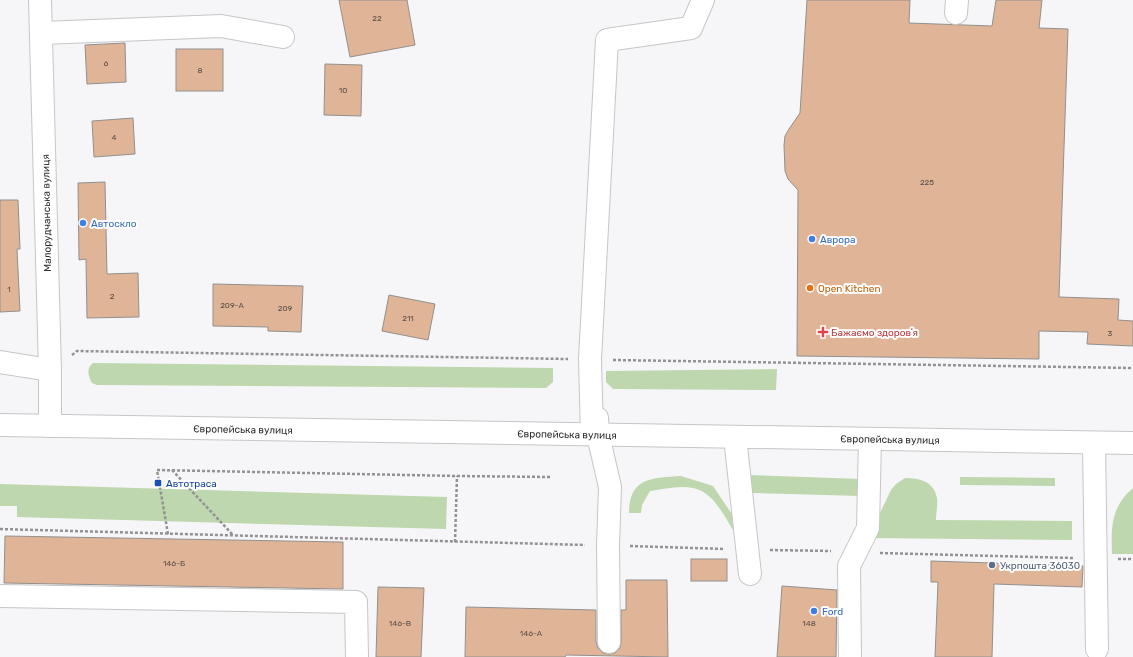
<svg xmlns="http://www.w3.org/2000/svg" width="1133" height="657" font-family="Rubik,sans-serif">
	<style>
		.green { fill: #bed7ae }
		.building { fill: #e0b496; stroke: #91908f }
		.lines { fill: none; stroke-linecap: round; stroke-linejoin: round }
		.minor-casing { stroke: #c6c6c7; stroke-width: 24 }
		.highway-casing { stroke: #c6c6c7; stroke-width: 24 }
		.path { stroke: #929294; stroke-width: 2.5; stroke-dasharray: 3 2; stroke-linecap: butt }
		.minor { stroke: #fff; stroke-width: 22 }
		.highway { stroke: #fff; stroke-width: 22 }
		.shop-dot { fill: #3f7fe0; stroke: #fff; stroke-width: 1.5 }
		.food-dot { fill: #e8710a; stroke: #fff; stroke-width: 1.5 }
		.health-dot { fill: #e0444e; stroke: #fff; stroke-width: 1.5 }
		.transit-dot { fill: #1a4fb4; stroke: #fff; stroke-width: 1.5 }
		.service-dot { fill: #5c6f8a; stroke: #fff; stroke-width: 1.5 }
		.labels { text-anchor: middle; stroke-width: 4; stroke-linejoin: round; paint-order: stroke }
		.number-label { font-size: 8px; fill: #594e47 }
		.street-label { font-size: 10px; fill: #2c2c2d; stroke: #fff }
		.shop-label { font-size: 10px; fill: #366cbe; stroke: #fff; text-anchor: start }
		.food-label { font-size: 10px; fill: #c56008; stroke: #fff; text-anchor: start }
		.health-label { font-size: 10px; fill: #be3a42; stroke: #fff; text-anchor: start }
		.transit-label { font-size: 10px; fill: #164399; stroke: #fff; text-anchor: start }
		.service-label { font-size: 10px; fill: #4e5e75; stroke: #fff; text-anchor: start }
	</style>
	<rect width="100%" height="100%" fill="#f6f6f8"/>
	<g class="green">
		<path d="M93,363l460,5v14l-7,6 -449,-3 -5,-2c-4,-7 -6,-15 1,-20z"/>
		<path d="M777,369l-1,21 -163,-1 -7,-7v-11z"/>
		<path d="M750,475l111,4v17l-110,-3z"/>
		<path d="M681,476l32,10 27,40 -7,4c-10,-16 -20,-38 -40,-42 -13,-3 -29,1 -43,3l-8,14 -1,8h-12c0,-36 24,-35 52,-37z"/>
		<path d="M960,477l95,1v8l-95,-1z"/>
		<path d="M905,478c14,0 29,3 32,20 1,7 -1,15 -1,22l136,1v19l-204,-2 23,-48 5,-6z"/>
		<path d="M0,484l447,13 -1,32 -429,-12v-11h-17z"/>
		<path d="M1133,488v66h-21c-1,-27 -1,-47 21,-66z"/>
	</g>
	<g class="building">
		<path d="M339,0h68l8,45 -65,12z"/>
		<path d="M807,0h103l-1,23 83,3 4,-26h46l-3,28 29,1 -9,268 60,2 -1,21 15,1v25l-46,-2 1,-12 -49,-1v28l-242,-3 1,-166 -10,-11 -3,-8 -1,-26 1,-9 4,-7 11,-16z"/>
		<path d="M125,43l1,39 -39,2 -2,-39z"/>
		<rect x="176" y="49" width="47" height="42"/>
		<path d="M325,64l37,1 -1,51 -37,-1z"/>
		<path d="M133,118l2,36 -41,3 -2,-36z"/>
		<path d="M105,182l2,92 31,-1 1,44 -52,1 -1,-59 -7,1 -1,-77z"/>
		<path d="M0,200h18l2,49h-3l3,62 -20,1z"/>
		<path d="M213,284l90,2 -2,46 -33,-1v-4l-55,-1z"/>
		<path d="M389,295l46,9 -7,36 -46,-9z"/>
		<path d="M5,536l338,6v47l-339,-6z"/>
		<rect x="691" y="559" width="36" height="22"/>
		<path d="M931,561l152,5 -1,21 -88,-3 -2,73h-57l3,-75h-7z"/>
		<path d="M626,580h41l1,77 -102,-2 -1,2h-100l1,-50 130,3v32l2,6 5,5 6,1 6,-1 5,-5 1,-6v-32h5z"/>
		<path d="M782,586l55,4 -1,67h-59z"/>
		<path d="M378,587l46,1 -3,69h-45z"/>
	</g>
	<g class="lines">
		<defs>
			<g id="minor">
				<path d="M40,0l10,370v56"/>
				<path d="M956,13l1,-13"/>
				<path d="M42,33l179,-7 62,11"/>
				<path d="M0,362l50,8"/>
				<path d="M597,418l1,17 12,52 -2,58 1,97"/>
				<path d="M592,435l-2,-76 17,-319 84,-12 12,-28"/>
				<path d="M735,437l15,137"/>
				<path d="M1094,443l3,206"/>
				<path d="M0,596l356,6 1,55"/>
				<path d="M850,657l-1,-91 19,-38 2,-89"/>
			</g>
			<path id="highway" d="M0,425l1133,18"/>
		</defs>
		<use href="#minor" class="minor-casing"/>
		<use href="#highway" class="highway-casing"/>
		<g class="path">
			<path d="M72,355l5,-4 491,8"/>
			<path d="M613,360l520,8"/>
			<path d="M172,470l61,65"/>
			<path d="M0,529l585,16"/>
			<path d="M168,534l-11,-64 300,6 93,1"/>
			<path d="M455,542l2,-66"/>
			<path d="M630,546l95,3"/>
			<path d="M770,550l61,1"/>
			<path d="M880,553l193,5"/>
			<path d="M1118,559h15"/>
		</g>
		<use href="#minor" class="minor"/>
		<use href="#highway" class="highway"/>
	</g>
	<g class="shop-dot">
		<circle cx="83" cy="223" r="4"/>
		<circle cx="812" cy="239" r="4"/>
		<circle cx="814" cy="611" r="4"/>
	</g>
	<circle class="food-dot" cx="810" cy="288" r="4"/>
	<path class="health-dot" d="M821 326h4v4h4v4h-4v4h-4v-4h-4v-4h4z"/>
	<rect class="transit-dot" x="154" y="479" width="8" height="8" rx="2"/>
	<circle class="service-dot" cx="992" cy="565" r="4"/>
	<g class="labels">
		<g class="number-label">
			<text x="377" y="21">22</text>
			<text x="106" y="66">6</text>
			<text x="200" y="73">8</text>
			<text x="343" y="93">10</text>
			<text x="114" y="140">4</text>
			<text x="927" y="185">225</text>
			<text x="9" y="292">1</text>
			<text x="112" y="299">2</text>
			<text x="232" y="308">209-А</text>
			<text x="285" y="311">209</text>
			<text x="408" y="321">211</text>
			<text x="1110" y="336">3</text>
			<text x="174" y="566">146-Б</text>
			<text x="400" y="626">146-В</text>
			<text x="809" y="626">148</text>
			<text x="531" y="636">146-А</text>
		</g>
		<g class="street-label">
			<text transform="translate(46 213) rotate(-91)" y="4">Малорудчанська вулиця</text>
			<text transform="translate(243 429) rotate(1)" y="4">Європейська вулиця</text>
			<text transform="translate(567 434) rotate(1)" y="4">Європейська вулиця</text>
			<text transform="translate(890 439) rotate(1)" y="4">Європейська вулиця</text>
		</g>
		<g class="shop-label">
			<text x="91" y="227">Автоскло</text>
			<text x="820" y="243">Аврора</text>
			<text x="822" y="615">Ford</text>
		</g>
		<g class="food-label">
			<text x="818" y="292">Open Kitchen</text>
		</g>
		<g class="health-label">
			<text x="831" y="336">Бажаємо здоровʼя</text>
		</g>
		<g class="transit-label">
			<text x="166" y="487">Автотраса</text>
		</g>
		<g class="service-label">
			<text x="1000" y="569">Укрпошта 36030</text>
		</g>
	</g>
</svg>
